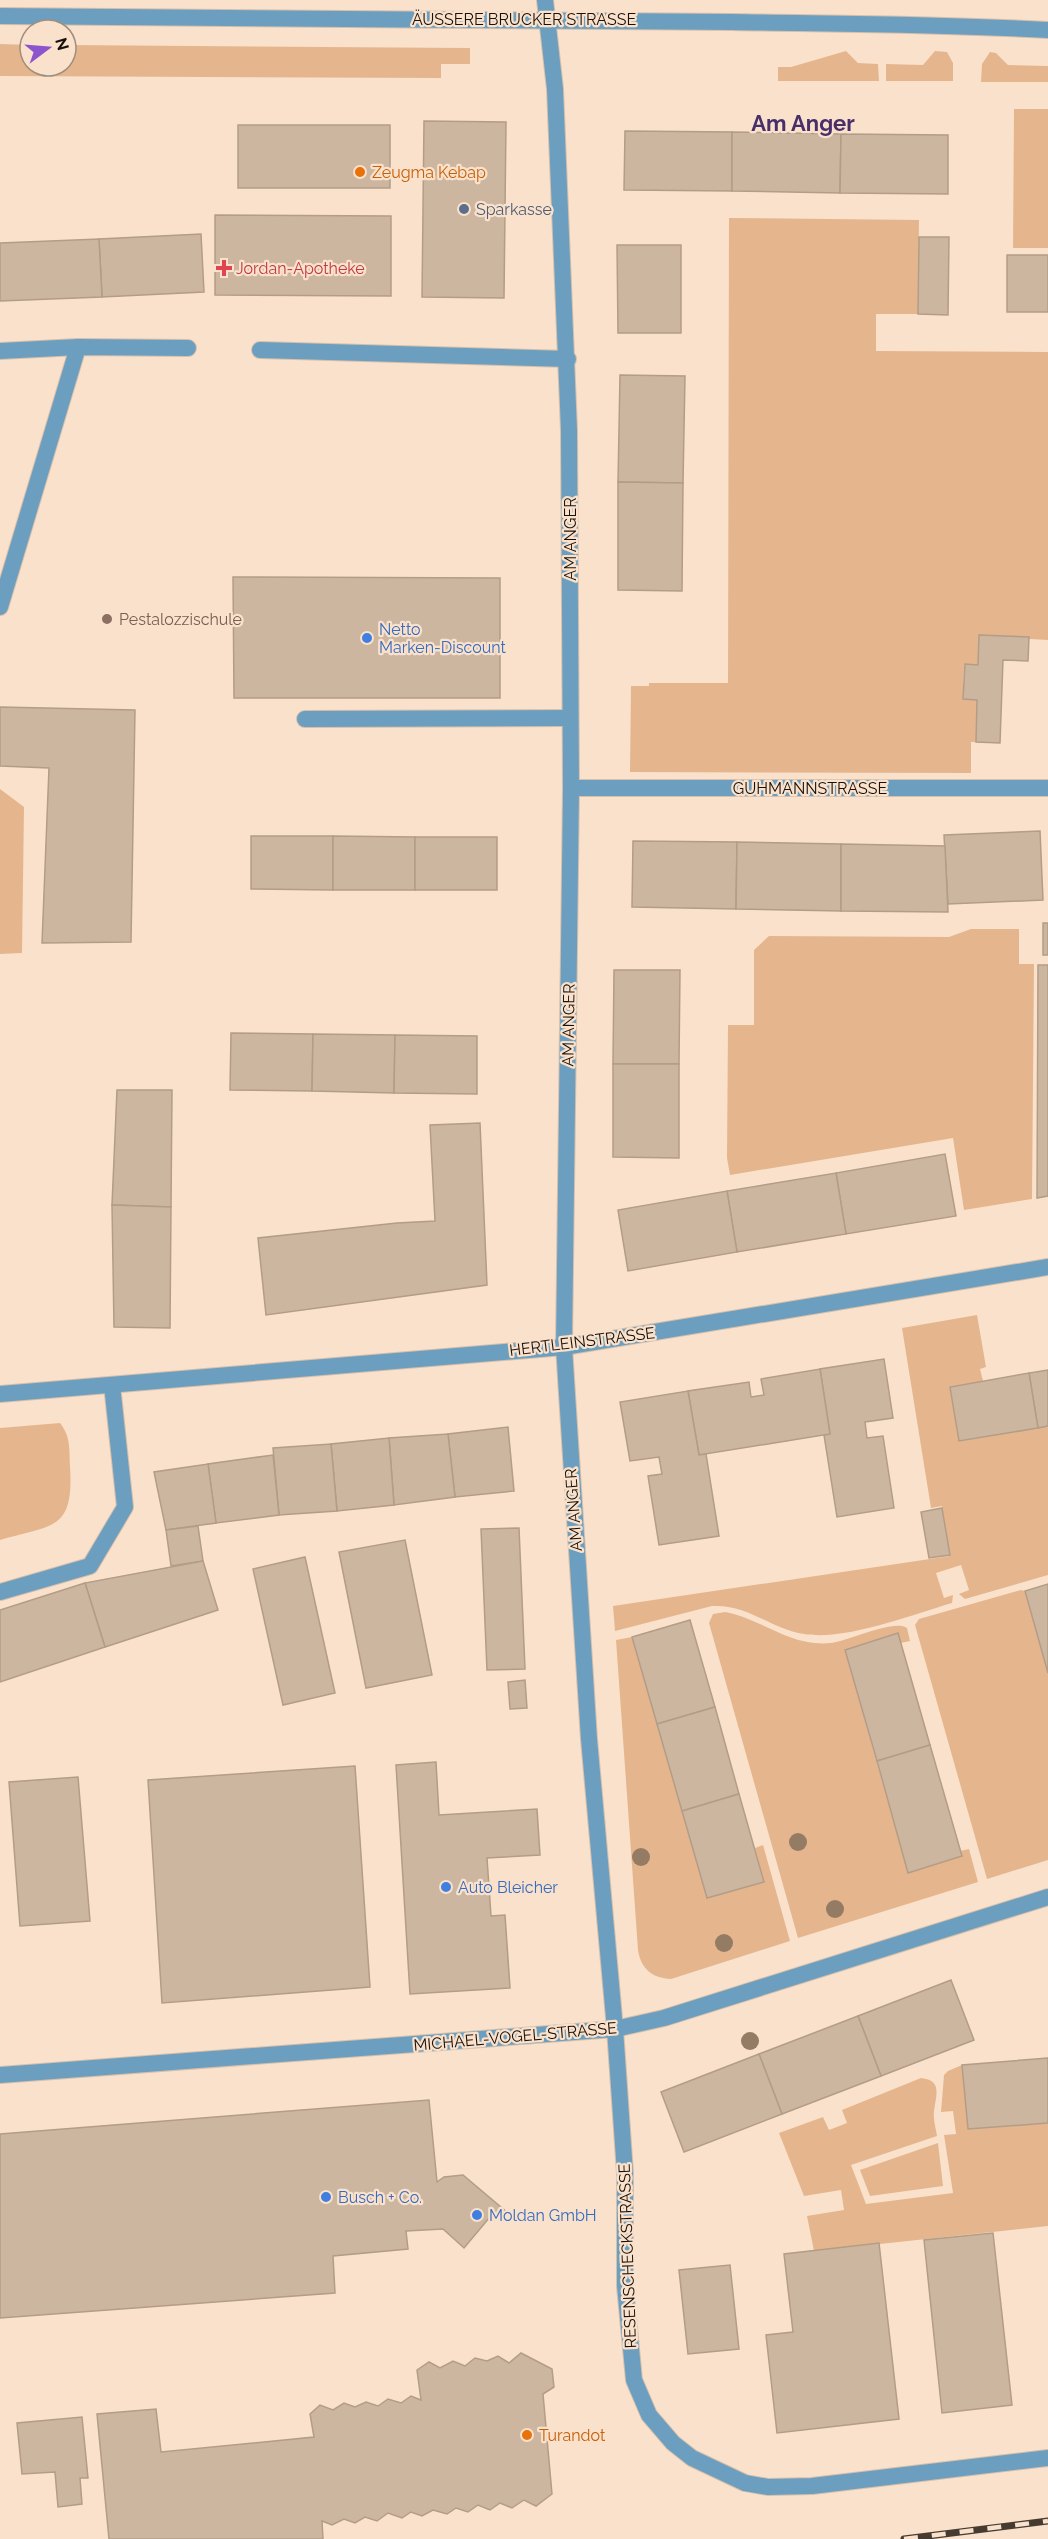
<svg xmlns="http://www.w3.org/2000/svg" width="1048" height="2539" font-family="Raleway,sans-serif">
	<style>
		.green { fill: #e5b68d }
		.building { fill: #cdb6a0; stroke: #b39d87; stroke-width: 1.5 }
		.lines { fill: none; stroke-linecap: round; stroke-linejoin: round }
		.service-casing { stroke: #d6c0ac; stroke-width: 18 }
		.minor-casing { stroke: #d6c0ac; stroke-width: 18 }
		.tertiary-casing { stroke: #d6c0ac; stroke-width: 18 }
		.service { stroke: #6c9fbf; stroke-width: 16 }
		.minor { stroke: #6c9fbf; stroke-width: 16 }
		.tertiary { stroke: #6c9fbf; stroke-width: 16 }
		.rail-casing { stroke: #463b30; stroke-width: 7 }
		.rail { stroke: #fae1cb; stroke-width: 4.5; stroke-dasharray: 14; stroke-linecap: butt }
		.tree { fill: #947b64 }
		.food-dot { fill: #e8710a; stroke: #fae1cb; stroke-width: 2 }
		.service-dot { fill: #5c6f8a; stroke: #fae1cb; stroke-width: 2 }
		.health-dot { fill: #e0444e; stroke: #fae1cb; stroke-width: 2 }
		.education-dot { fill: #8d6e63; stroke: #fae1cb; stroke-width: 2 }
		.shop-dot { fill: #3f7fe0; stroke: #fae1cb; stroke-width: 2 }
		.labels { text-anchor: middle; stroke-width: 4.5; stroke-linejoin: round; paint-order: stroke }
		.street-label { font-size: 16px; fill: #191109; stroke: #fae1cb }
		.food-label { font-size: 16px; fill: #c56008; stroke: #fae1cb; text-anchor: start }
		.service-label { font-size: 16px; fill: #4e5e75; stroke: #fae1cb; text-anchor: start }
		.health-label { font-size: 16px; fill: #be3a42; stroke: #fae1cb; text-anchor: start }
		.education-label { font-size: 16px; fill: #785e54; stroke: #fae1cb; text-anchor: start }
		.shop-label { font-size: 16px; fill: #366cbe; stroke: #fae1cb; text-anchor: start }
		.district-label { font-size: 22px; font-weight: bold; fill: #492f6a; stroke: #fae1cb }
	</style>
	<rect width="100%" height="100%" fill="#fae1cb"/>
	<g class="green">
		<path d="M0,44l30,1v21h36v-21l404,3v16h-29v14l-441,-2z"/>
		<path d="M846,51l12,12 20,1 1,17h-101v-14h13z"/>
		<path d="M935,51l12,1 6,11v18h-67v-17l37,1z"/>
		<path d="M990,52l6,1 12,12 40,1v16h-67l1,-18z"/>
		<path d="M1014,109h34v139h-35z"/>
		<path d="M729,218l190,2 -1,94h-42v37l172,1v288l-69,-4 -1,29h-14l-1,34 14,1 -1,42h-5v31l-341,-1 1,-86h18v-3h79z"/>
		<path d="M0,789l24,18 -2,146 -22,1z"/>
		<path d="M971,929h48v35h15l-2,235 -68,11 -11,-72 -223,37 -3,-17 1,-133h26v-75l15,-14 180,1z"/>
		<path d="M977,1315l9,52 -6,2 3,12 -33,6 9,54 89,-15v149l-83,24 -6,-5 10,-4 -8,-25 -25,8 8,25 9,-3 -1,8c-41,12 -107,38 -148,31 -34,-5 -55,-30 -92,-28l-97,25 -2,-25 337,-50 -8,-50 -11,2 -29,-180z"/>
		<path d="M60,1423c11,14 9,26 10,43 4,65 -16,58 -70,74v-112z"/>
		<path d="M1021,1590l4,1 23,82v187l-61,19 -72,-254 4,-6z"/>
		<path d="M725,1612c38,7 64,35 106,31 18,-2 62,-24 76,-15l3,13 -9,2 -3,-10 -53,17 63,223 53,-17 -1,-5 9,-2 9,33 -180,56 -89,-315 4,-9z"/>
		<path d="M632,1637l75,261 57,-16 -9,-34 8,-3 27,96 -119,38c-19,-1 -30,-10 -33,-29l-22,-310z"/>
		<path d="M962,2065l6,64 80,-6v103l-234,25 -7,-35 37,-6 -3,-20 -37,6 -25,-63 44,-16 6,13 18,-7 -5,-13 79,-32c23,2 14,20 13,34 -1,7 2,17 3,24l-86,29 15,39 87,-11 -9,-58 12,-1 -3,-23 -12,1 3,-37 4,-4z"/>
		<path d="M938,2143l5,43 -73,10 -10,-26z"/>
	</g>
	<g class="building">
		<path d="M424,121l82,1 -2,176 -82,-1z"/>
		<rect x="238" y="125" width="152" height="63"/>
		<path d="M625,131l107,1v59l-108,-1z"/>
		<path d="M732,132l109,2 -1,59 -108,-2z"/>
		<path d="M841,134l107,1v59l-108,-1z"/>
		<path d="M215,215l176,1v80l-176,-1z"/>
		<path d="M201,234l3,58 -102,5 -3,-58z"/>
		<path d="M919,237h30l-1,78 -30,-1z"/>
		<path d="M99,239l3,58 -102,4v-58z"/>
		<path d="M617,245h64v88h-63z"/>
		<rect x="1007" y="255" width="41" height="57"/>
		<path d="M620,375l65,1 -2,107 -65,-1z"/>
		<path d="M618,482l65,1 -1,108 -64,-1z"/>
		<path d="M233,577l267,1v120h-266z"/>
		<path d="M979,635l50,2 -1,24 -25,-1 -3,83 -24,-1 1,-42 -14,-1 2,-35 13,1z"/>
		<path d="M0,707l135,3 -4,232 -89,1 7,-175 -49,-2z"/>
		<path d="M1040,831l3,69 -95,4 -4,-69z"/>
		<path d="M251,836h82v54l-82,-1z"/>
		<path d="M333,836l82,1v53h-82z"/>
		<rect x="415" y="837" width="82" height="53"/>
		<path d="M633,841l104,1 -1,67 -104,-2z"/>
		<path d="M737,842l104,2v67l-105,-2z"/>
		<path d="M841,844l104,2 3,66 -107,-1z"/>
		<rect x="1043" y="923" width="5" height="32"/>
		<path d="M1038,965h10v231l-11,2z"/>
		<path d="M614,970h66l-1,94h-66z"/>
		<path d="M231,1033l82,1 -1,57 -82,-1z"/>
		<path d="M313,1034l82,1 -1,58 -82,-2z"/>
		<path d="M395,1035l82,1v58l-83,-1z"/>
		<path d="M613,1064h66v94l-66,-1z"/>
		<path d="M117,1090h55l-1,117 -59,-2z"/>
		<path d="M480,1123l7,162 -221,30 -8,-77 139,-15 38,-2 -5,-96z"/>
		<path d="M945,1154l11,62 -110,18 -10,-61z"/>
		<path d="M836,1173l10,61 -109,18 -10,-61z"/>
		<path d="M727,1191l10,61 -109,19 -10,-61z"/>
		<path d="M112,1205l59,2 -1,121 -56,-1z"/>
		<path d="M884,1359l9,59 -28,4 2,16 16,-2 11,72 -57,9 -13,-82 6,-1 -10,-65z"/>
		<path d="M820,1369l10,65 -131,21 -11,-64 61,-9 2,15 13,-2 -3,-16z"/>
		<path d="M1048,1370v56l-10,2 -9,-55z"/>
		<path d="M1029,1373l9,55 -79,13 -9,-54z"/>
		<path d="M688,1391l11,64 7,-1 13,82 -60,9 -11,-69 14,-2 -3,-17 -29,4 -10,-59z"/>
		<path d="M508,1427l6,64 -59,6 -7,-63z"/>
		<path d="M448,1434l7,63 -61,8 -5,-67z"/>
		<path d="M389,1438l5,67 -57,6 -6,-67z"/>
		<path d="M331,1444l6,67 -58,4 -6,-67z"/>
		<path d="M273,1455l6,60 -63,8 -8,-59z"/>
		<path d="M208,1464l8,59 -50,7 -12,-58z"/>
		<path d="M942,1508l8,47 -21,3 -8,-46z"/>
		<path d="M198,1526l5,35 -32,5 -5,-36z"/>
		<path d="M519,1528l6,141 -38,1 -6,-141z"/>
		<path d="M405,1540l27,135 -66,13 -27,-136z"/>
		<path d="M305,1557l30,136 -52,12 -30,-136z"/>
		<path d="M203,1561l15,49 -113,37 -20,-64z"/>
		<path d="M85,1583l20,64 -105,35v-72z"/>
		<path d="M1048,1584v89l-23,-82z"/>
		<path d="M690,1620l25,87 -58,17 -25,-87z"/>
		<path d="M898,1633l32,112 -53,16 -32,-111z"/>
		<path d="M525,1680l2,28 -17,1 -2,-27z"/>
		<path d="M715,1707l24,87 -57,17 -25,-87z"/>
		<path d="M930,1745l32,111 -54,17 -31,-112z"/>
		<path d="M436,1762l3,53 98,-6 3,46 -53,3 4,58 14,-1 5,73 -100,6 -14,-229z"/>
		<path d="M355,1766l15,221 -208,16 -14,-223z"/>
		<path d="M78,1777l12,144 -70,5 -11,-144z"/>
		<path d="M739,1794l25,88 -57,16 -25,-87z"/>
		<path d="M951,1980l23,60 -93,36 -23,-60z"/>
		<path d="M858,2016l23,60 -99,38 -23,-60z"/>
		<path d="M759,2054l23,60 -98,38 -23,-60z"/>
		<path d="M1048,2058v65l-80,6 -6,-64z"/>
		<path d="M429,2100l8,82 7,-5 19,-2 46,39 -19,3 -26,31 -21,-19 -37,2 2,18 -75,7 2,37 -335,25v-184z"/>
		<path d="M993,2233l19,172 -70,8 -18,-173z"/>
		<path d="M879,2243l20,176 -122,14 -11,-98 27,-3 -9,-78z"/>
		<path d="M730,2265l9,84 -51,5 -9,-84z"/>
		<path d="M521,2353l31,16 2,18 -11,7 9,100 -16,12 -12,-6 -12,8 -12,-5 -10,7 -12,-5 -10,7 -12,-4 -9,6 -14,-4 -11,6 -11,-4 -9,6 -14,-5 -11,8 -12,-4 -10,6 -11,-4 -12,6 -10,-4 1,18h-214l-12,-125 59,-5 5,43 153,-15 -4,-23 10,-9 13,5 11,-7 11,4 11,-5 12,4 10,-7 13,4 10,-7 10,4 -4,-30 12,-8 11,6 13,-7 12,5 10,-8 12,3 11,-5 11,7z"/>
		<path d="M82,2417l6,61h-8l2,26 -24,3 -3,-35 -33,2 -5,-51z"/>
	</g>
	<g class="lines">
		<defs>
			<g id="service">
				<path d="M260,350l308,9"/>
				<path d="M0,607l78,-260"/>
				<path d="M305,719l265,-1"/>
			</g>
			<g id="minor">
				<path d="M545,0l10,89 14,341 2,358 -7,559 25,392 26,290 10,144v113l9,94 15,35 24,28 19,15 53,25 23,4 44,-1 236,-28"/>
				<path d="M0,351l78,-4 110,1"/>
				<path d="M571,788h477"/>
				<path d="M0,1394l564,-47 484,-80"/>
				<path d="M0,1592l90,-26 35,-59 -13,-122"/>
				<path d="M0,2075l615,-46 49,-11 384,-121"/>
			</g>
			<path id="tertiary" d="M0,16c244,4 488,3 732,6 106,2 211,2 316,8"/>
		</defs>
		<use href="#service" class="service-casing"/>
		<use href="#minor" class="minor-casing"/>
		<use href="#tertiary" class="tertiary-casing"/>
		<use href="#service" class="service"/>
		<use href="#minor" class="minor"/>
		<use href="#tertiary" class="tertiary"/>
		<defs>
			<path id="rail" d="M904,2539l144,-18"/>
		</defs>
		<use href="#rail" class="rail-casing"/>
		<use href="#rail" class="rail"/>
	</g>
	<g class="tree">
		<circle cx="798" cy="1842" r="9"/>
		<circle cx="641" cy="1857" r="9"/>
		<circle cx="835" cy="1909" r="9"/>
		<circle cx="724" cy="1943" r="9"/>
		<circle cx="750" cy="2041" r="9"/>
	</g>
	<g class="food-dot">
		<circle cx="360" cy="172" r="6"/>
		<circle cx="527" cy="2435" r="6"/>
	</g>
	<circle class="service-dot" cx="464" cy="209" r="6"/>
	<path class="health-dot" d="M221 259h6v6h6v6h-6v6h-6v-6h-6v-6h6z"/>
	<circle class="education-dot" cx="107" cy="619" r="6"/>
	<g class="shop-dot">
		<circle cx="367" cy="638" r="6"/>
		<circle cx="446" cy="1887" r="6"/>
		<circle cx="326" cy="2197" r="6"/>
		<circle cx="477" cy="2215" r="6"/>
	</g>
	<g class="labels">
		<g class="street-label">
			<text x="524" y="25">ÄUSSERE BRUCKER STRASSE</text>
			<text transform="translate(570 539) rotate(-90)" y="6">AM ANGER</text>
			<text x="810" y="794">GUHMANNSTRASSE</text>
			<text transform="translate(568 1025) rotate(-89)" y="6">AM ANGER</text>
			<text transform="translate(582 1341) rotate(-7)" y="6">HERTLEINSTRASSE</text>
			<text transform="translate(573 1510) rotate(-94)" y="6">AM ANGER</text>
			<text transform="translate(515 2036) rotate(-5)" y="6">MICHAEL-VOGEL-STRASSE</text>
			<text transform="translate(627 2256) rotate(-92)" y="6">RESENSCHECKSTRASSE</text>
		</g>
		<g class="food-label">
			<text x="372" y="178">Zeugma Kebap</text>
			<text x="539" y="2441">Turandot</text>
		</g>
		<g class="service-label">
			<text x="476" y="215">Sparkasse</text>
		</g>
		<g class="health-label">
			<text x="236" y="274">Jordan-Apotheke</text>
		</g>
		<g class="education-label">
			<text x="119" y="625">Pestalozzischule</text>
		</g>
		<g class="shop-label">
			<text x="379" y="635">Netto<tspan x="379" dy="18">Marken-Discount</tspan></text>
			<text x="458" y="1893">Auto Bleicher</text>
			<text x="338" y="2203">Busch + Co.</text>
			<text x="489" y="2221">Moldan GmbH</text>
		</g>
		<g class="district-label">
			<text x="803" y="131">Am Anger</text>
		</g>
	</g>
	<g transform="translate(48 48) rotate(74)"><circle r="28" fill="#fae1cb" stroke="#a08e7d" stroke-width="1.5"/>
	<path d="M0-4.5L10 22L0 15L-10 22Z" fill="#8c55cd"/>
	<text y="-9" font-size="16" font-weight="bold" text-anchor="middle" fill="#191109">N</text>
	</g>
</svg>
